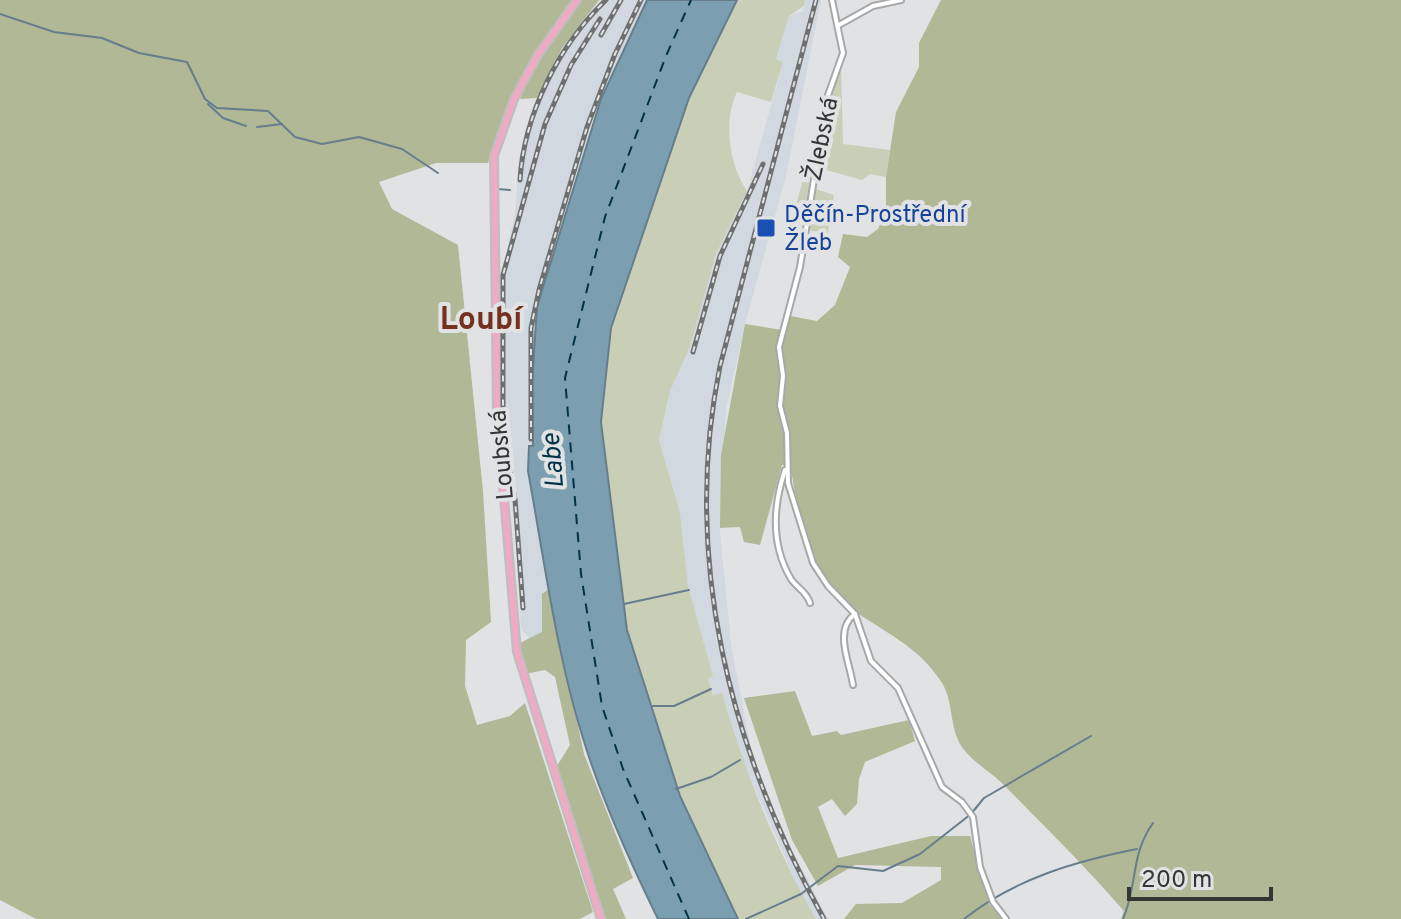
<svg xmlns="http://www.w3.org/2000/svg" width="1401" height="919" font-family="Overpass,sans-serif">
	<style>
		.built { fill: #d1d8df }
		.green { fill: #c9cfb7 }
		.forest { fill: #b0b896 }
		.water { fill: #7c9eb1; stroke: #667e8c; stroke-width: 2 }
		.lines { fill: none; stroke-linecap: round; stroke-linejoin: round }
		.stream { stroke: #667e8c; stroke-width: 2 }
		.ferry { stroke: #013348; stroke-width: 2; stroke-dasharray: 10 8; stroke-linecap: butt }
		.minor-casing { stroke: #a7a8a9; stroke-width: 8 }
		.primary-casing { stroke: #bebebe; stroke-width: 10 }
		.minor { stroke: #fff; stroke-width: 4 }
		.primary { stroke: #f0aac4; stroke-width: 6 }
		.rail-casing { stroke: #6e6f6f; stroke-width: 5 }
		.rail { stroke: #e1e2e4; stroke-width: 2; stroke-dasharray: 6; stroke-linecap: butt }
		.transit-dot { fill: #1a4fb4; stroke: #e1e2e4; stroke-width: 3 }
		.labels { text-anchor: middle; stroke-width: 8; stroke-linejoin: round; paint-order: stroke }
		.street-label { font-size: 24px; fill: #343535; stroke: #e1e2e4 }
		.transit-label { font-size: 24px; fill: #164399; stroke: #e1e2e4; text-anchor: start }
		.water-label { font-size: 26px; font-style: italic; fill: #013348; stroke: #e1e2e4 }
		.district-label { font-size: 32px; font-weight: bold; fill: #74311f; stroke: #e1e2e4 }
	</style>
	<rect width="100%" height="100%" fill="#e1e2e4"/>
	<g class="built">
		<path d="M599,0h48l-46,99 -64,208 -5,75 1,64 -5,25 29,160 -27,8 -9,-10 -6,-103 -14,-96v-154l14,-61 4,-57 18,-60 25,-51z"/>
		<path d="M806,0h15l-35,176 -41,148 -19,85 -6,125 11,110 21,110 32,81 44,84h-12l-17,-30 -59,-134 -18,-61 -8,2 -6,-18 4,-2 -24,-90 -8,-74 -21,-72 11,-49 20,-44 26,-93 31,-63 36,-128 -7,-4 13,-43 14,-5z"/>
	</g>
	<g class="green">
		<path d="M737,0h68l-1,6 -15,10 -13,43 7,3 -12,40 -34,-10c-14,29 -8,73 10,99l-31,63 -26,93 -20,44 -11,49 21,72 8,74 25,90 -5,3 5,16 9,-2c23,80 53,154 94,226h-78l-58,-123 -53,-166 -26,-208 10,-94 78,-231z"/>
		<path d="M841,65l2,79 47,6 -4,27 -16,-3 -8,6 -43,-12 -3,21 18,6 -6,38 -22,-3 1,-22 -11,-2 6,-24 10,1 15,-85z"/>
	</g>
	<g class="forest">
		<path d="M0,0h571c-36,52 -66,102 -83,163h-52l-57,19 13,27 66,36 25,246 8,131 -25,18 -1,46 12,39 33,-9 15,-13 68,209 -13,7h-544l-36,-19z"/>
		<path d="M580,0h19l-37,48 -25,50 -17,1 21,-43z"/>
		<path d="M941,0h460v919h-280l3,-8c-39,-45 -81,-86 -122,-128 -12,-11 -27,-20 -37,-32 -17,-20 -10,-47 -23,-68 -25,-39 -58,-50 -93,-76 -45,-33 -49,-91 -59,-142h-8l-22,80 -16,-3 -4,-15 -20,1 1,-73 24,-131 37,6 8,-14 27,5 18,-16 15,-38 -12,-10 5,-23 24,3 11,-8 8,-17v-35l10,-65 23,-45v-24z"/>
		<path d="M549,589l35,165 49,124 -20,11 13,30h-20l-51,-150 15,-24 -15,-68 -10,-7 -20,4 -5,-31 22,-11v-38z"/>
		<path d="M795,691l17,45 25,-5 4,4 68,-15 6,21 -50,21 -6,17 -2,25 -12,12 -13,-17 -14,8 20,51 93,-22h39l19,68 14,15h-159l12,-15 46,-1 39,-23v-13l-86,-2 -37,21 -26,-46 -48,-142z"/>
	</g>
	<path class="water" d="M647,0h90l-48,98 -78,230 -10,94 26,208 53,166 58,123h-80c-27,-55 -52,-110 -71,-168 -30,-91 -42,-187 -59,-280l1,-25h4l-1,-64 5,-75 64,-208z"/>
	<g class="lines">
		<g class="stream">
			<path d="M0,14l54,18 48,6 37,15 48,9 18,37 12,9 51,3 27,26 27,7 37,-7 43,12 36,24"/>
			<path d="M208,104l15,14 23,8"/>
			<path d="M257,127l25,-3"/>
			<path d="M497,189l13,1"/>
			<path d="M624,604l65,-14"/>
			<path d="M652,706h22l37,-17"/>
			<path d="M676,789l35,-12 29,-17"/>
			<path d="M746,919l55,-25 37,-28 45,5 37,-17 51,-40 13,-16 107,-62"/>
			<path d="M964,919c50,-40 112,-58 173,-70"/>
			<path d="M1123,919c15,-34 7,-64 30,-96"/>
		</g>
		<path class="ferry" d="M689,919l-66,-150 -21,-63 -21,-132 -16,-196 40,-161 61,-161 25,-56"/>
		<defs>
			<g id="minor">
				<path d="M832,0l11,53 -16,45 -27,169 -21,80 4,29 -3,30 7,27 1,50 25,80 15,23 27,28 16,47 27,27 44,99 20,15 11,15 7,50 13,35 13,17"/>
				<path d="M839,25l34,-19 28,-6"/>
				<path d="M785,470c-12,36 -14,75 6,109 6,9 16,13 19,24"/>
				<path d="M853,685c-3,-22 -20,-55 2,-71"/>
			</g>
			<path id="primary" d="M577,0l-39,55 -24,44 -20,57 3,257 20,239 84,267"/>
		</defs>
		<use href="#minor" class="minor-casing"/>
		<use href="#primary" class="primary-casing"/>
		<use href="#minor" class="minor"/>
		<use href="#primary" class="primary"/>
		<defs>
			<g id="rail">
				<path d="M816,0l-96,366c-39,193 10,383 104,553"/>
				<path d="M601,35l20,-35"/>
				<path d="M520,180c4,-66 39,-135 86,-180"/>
				<path d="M693,352l27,-96 43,-92"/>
				<path d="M531,439v-111l8,-38 48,-163 28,-73 26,-54"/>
				<path d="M523,608l-8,-109 -12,-65v-159l42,-151 26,-59 29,-46"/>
			</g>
		</defs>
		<use href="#rail" class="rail-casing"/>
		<use href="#rail" class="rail"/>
	</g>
	<rect class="transit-dot" x="756" y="218" width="20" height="20" rx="4"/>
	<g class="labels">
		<g class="street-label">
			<text transform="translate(821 139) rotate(-78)" y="8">Žlebská</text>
			<text transform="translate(501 455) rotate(-95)" y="8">Loubská</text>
		</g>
		<g class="transit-label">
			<text x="784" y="222">Děčín-Prostřední<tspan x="784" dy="28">Žleb</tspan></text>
		</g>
		<g class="water-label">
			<text transform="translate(552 461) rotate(-95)" y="9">Labe</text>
		</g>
		<g class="district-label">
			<text x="481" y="329">Loubí</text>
		</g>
	</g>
	<path d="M1129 887v12h142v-12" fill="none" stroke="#343535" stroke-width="4"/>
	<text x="1141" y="887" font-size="24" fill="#343535" stroke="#e1e2e4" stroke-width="6" paint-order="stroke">200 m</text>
</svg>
